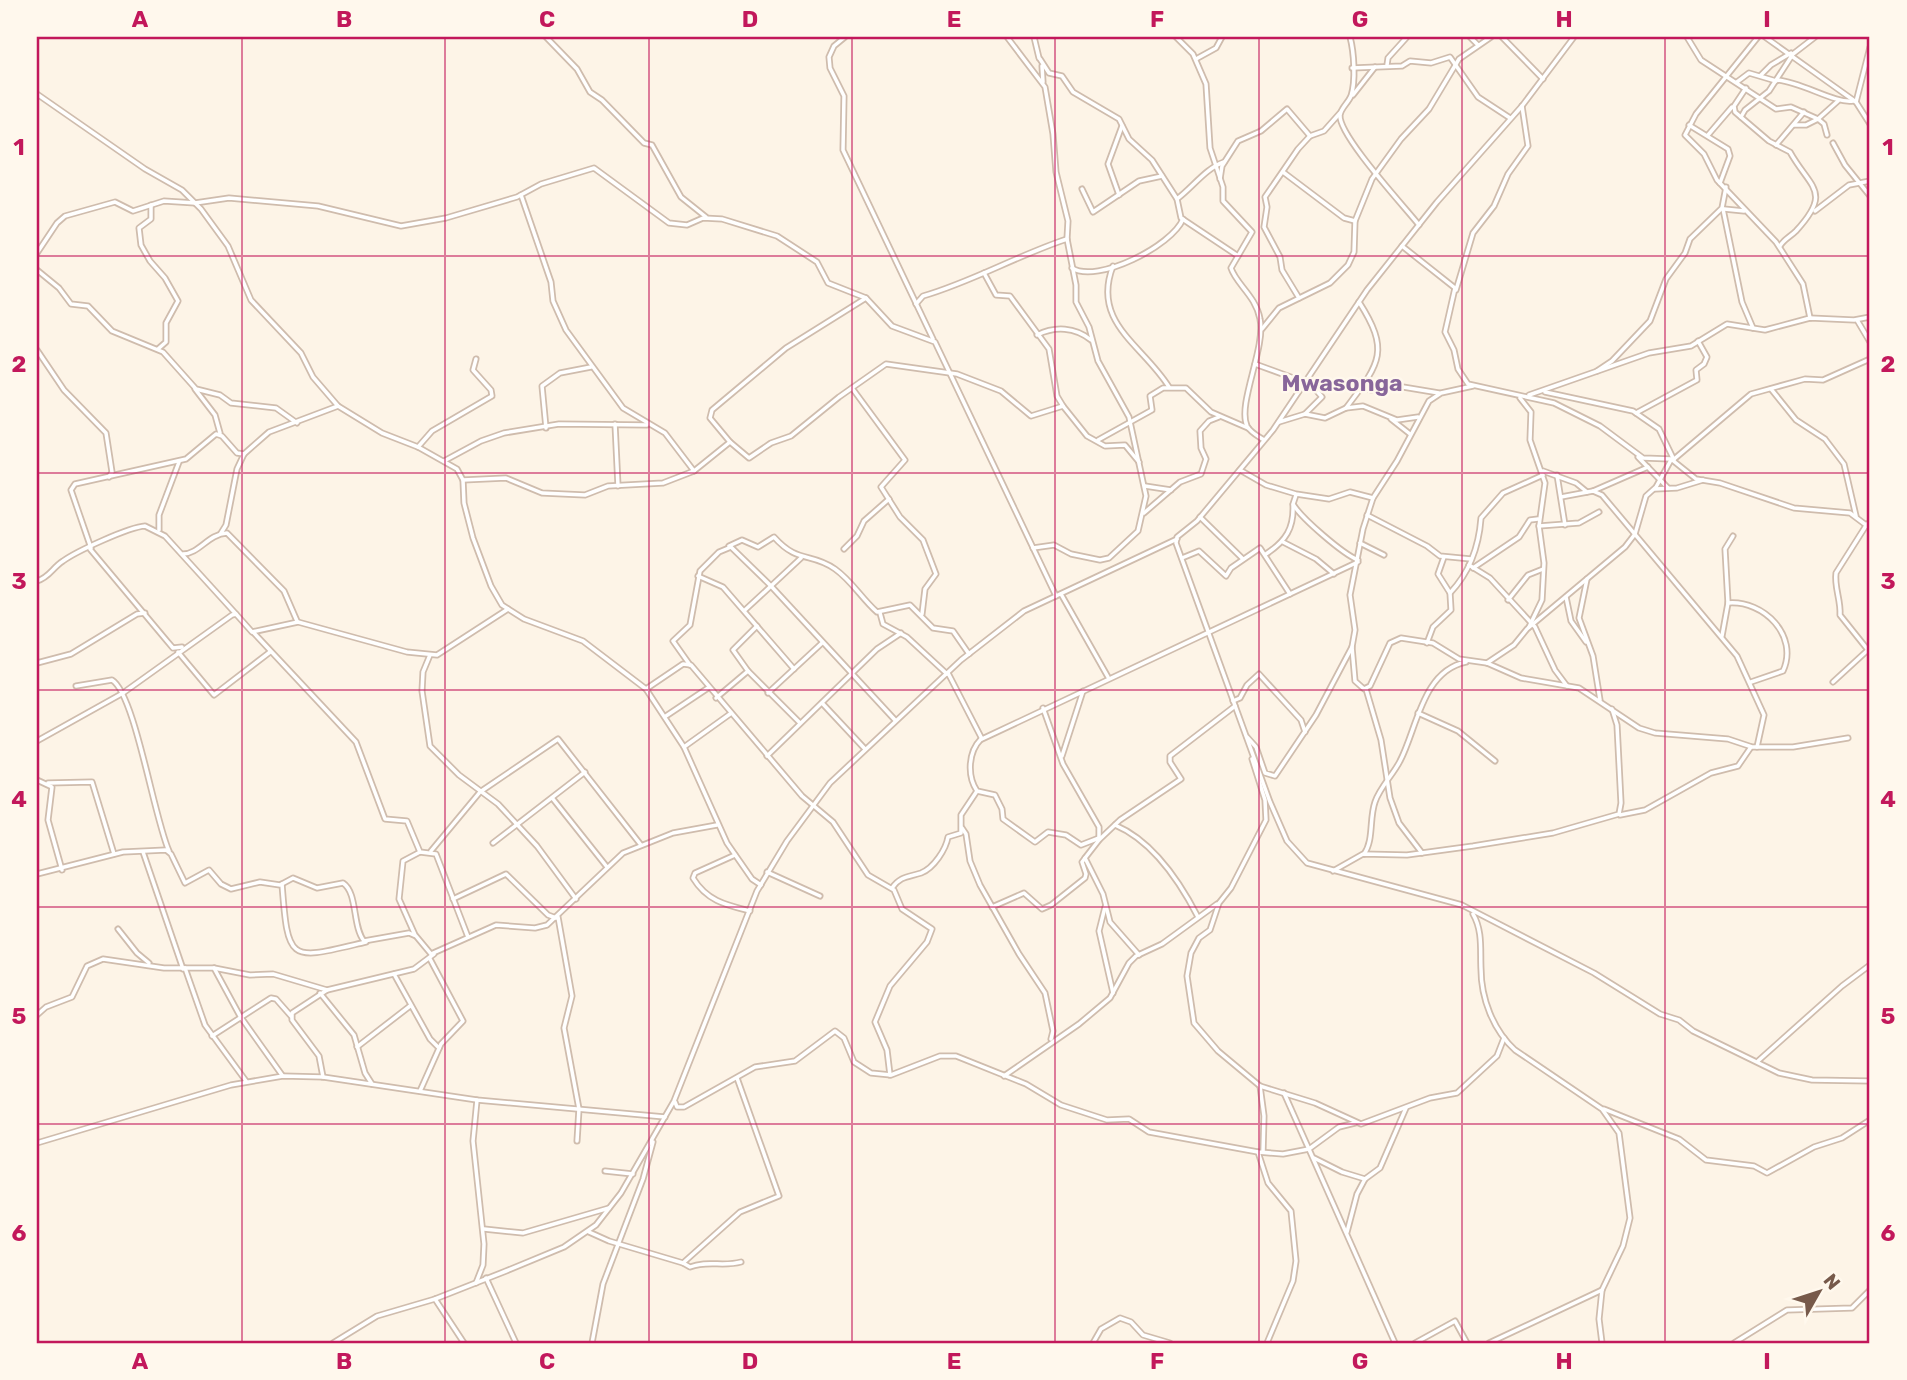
<svg xmlns="http://www.w3.org/2000/svg" width="1907" height="1380" font-family="Rubik,sans-serif">
	<style>
		.lines { fill: none; stroke-linecap: round; stroke-linejoin: round }
		.minor-casing { stroke: #cfbcad; stroke-width: 7 }
		.minor { stroke: #fff; stroke-width: 3.5 }
		.grid { fill: none; stroke: #c2185b; stroke-width: 2; stroke-opacity: 0.55 }
		.labels { text-anchor: middle; stroke-width: 5; stroke-linejoin: round; paint-order: stroke }
		.quarter-label { font-size: 23px; font-weight: bold; fill: #88669a; stroke: #fff8ed }
		.neatline { fill: none; stroke: #c2185b; stroke-width: 2.5 }
		.grid-label { font-size: 23px; text-anchor: middle; font-weight: bold; fill: #c2185b }
	</style>
	<rect width="100%" height="100%" fill="#fdf4e7"/>
	<g class="lines">
		<defs>
			<g id="minor">
				<path d="M546,37l31,32 13,23 12,8 42,43 8,2 29,52 25,20"/>
				<path d="M845,37l-11,9 -5,11 1,11 14,28 -1,54 90,189"/>
				<path d="M1007,37l38,50 8,47 3,38 12,49 -1,18 9,46v17l13,25 9,34 31,56 17,79 -8,35 -29,27 -9,2 -29,-6 -17,-9 -21,3"/>
				<path d="M1034,37l5,21"/>
				<path d="M1176,37l17,17 13,30 4,64 13,39v14l29,31 -21,36c5,16 25,28 29,51 6,29 -23,85 -13,107 4,7 11,10 17,14"/>
				<path d="M1350,37c4,15 6,44 1,59 -3,7 -10,12 -11,19 -2,20 64,91 79,110"/>
				<path d="M1470,37l8,8"/>
				<path d="M1502,37l41,42"/>
				<path d="M1574,37l-52,69 -85,96 -70,88 -94,140 -76,91 -20,16 -1,6 94,259 17,39 20,22 155,42 132,68 66,41 19,6 14,11 86,42 33,7 58,1"/>
				<path d="M1687,37l14,23 75,49 15,-2 27,12 20,-18"/>
				<path d="M1758,37l-62,77 -11,21 19,19 13,26 59,62 27,42 7,34"/>
				<path d="M1765,37l91,65"/>
				<path d="M1870,47l-14,55 14,22"/>
				<path d="M1040,59l9,14 13,3 11,16 46,27 10,20 23,21 25,39 4,19 57,38"/>
				<path d="M1196,59l20,-11 6,-11"/>
				<path d="M1387,65l1,-7 19,-21"/>
				<path d="M1042,66l1,16"/>
				<path d="M1352,68l50,-2 8,-5 21,2 19,-6 28,40 32,21"/>
				<path d="M1761,75l10,-10 20,-12"/>
				<path d="M1777,80c25,2 58,24 76,21"/>
				<path d="M1737,82l12,-9 27,8"/>
				<path d="M1746,88l-12,18 1,6 34,29 21,11c20,36 43,39 6,79 -6,6 -12,8 -16,15"/>
				<path d="M37,94l108,75 37,21 19,19 27,37 23,54 50,53 12,24 25,29 44,27 36,14 39,22 6,11 1,23 9,35 18,48 11,19 22,14 59,22 63,48 38,58 43,96 25,36 9,6"/>
				<path d="M1353,95l22,-28"/>
				<path d="M1741,117l4,-7 24,-19 24,-37 22,-17"/>
				<path d="M1689,125l39,24 2,7 -10,27"/>
				<path d="M1794,125h12l12,-6 6,5 3,11"/>
				<path d="M1708,135l24,-28"/>
				<path d="M1833,143l12,22 25,31"/>
				<path d="M1776,145l28,-33"/>
				<path d="M1283,172l61,46 11,3"/>
				<path d="M1220,179l2,-13 16,-25 23,-10 26,-22 23,27"/>
				<path d="M1082,189l11,23 46,-31 23,-5"/>
				<path d="M521,195l30,87 2,19 13,29 57,78 42,25 29,38 36,-29 19,16 22,-15 20,-7 48,-39 47,-33 71,10 44,17 30,25 32,-10 24,30 18,10 20,-1 14,17"/>
				<path d="M1119,195l-11,-31 14,-38"/>
				<path d="M1177,199c15,-11 29,-31 47,-37"/>
				<path d="M151,205v14l-12,9 2,17 9,16 15,17 13,23 -12,22v19l-8,7"/>
				<path d="M1723,209l19,93 11,26"/>
				<path d="M1724,209l20,2"/>
				<path d="M1815,211l34,-26 21,-4"/>
				<path d="M1402,246l53,42 -10,44 9,18 4,19 10,15 86,19 46,23 43,32 28,1 25,20 24,4 74,25 56,5 20,15"/>
				<path d="M37,253l20,-30 8,-7 50,-14 18,9 31,-10 31,2 34,-5 89,8 83,20 45,-8 71,-21 24,-13 53,-16 75,55 18,2 16,-7 19,1 55,17 40,26 11,21 38,15 26,28 43,16 121,254"/>
				<path d="M1113,266c-22,57 30,79 56,121"/>
				<path d="M1072,268c25,16 100,-22 111,-49"/>
				<path d="M37,270l22,18 12,16 17,2 24,25 51,21 33,37 24,6 11,8 45,5 21,15"/>
				<path d="M984,273l12,22 14,1 39,53 8,47 6,10"/>
				<path d="M1456,290l17,-57 21,-27 14,-32 20,-28 -6,-40"/>
				<path d="M1299,298l-17,-28 -2,-13 -16,-30 3,-20 -2,-10 33,-48 12,-13 14,-5 16,-18"/>
				<path d="M916,304l7,-8c49,-14 95,-41 144,-57"/>
				<path d="M1857,320l13,22"/>
				<path d="M1262,329l17,-21 51,-25 18,-18 6,-13 1,-31 17,-42 29,-40 28,-30 30,-50 32,-22"/>
				<path d="M1037,335c18,-9 38,-8 54,5"/>
				<path d="M37,350l27,40 42,43 6,39 -3,5"/>
				<path d="M1255,364l52,19"/>
				<path d="M1597,371l15,-10 38,-40 16,-42 19,-26 5,-14 32,-31 4,-21"/>
				<path d="M1362,386l9,4 26,-4 42,7"/>
				<path d="M852,388l53,72 -24,27 19,30 23,23 13,34 -11,15 -3,25"/>
				<path d="M195,389l20,26 5,18"/>
				<path d="M1771,389l25,31 29,19 19,25 12,52"/>
				<path d="M1545,392l88,19 26,18 15,31"/>
				<path d="M1529,395l120,-42 42,-7 36,-22 38,6 45,-12 44,2 16,-3"/>
				<path d="M1520,398l11,14 -1,28 15,43 -6,43 5,37 -2,37 -13,27"/>
				<path d="M1346,408c33,-44 45,-56 13,-106"/>
				<path d="M1636,413l61,-33 -1,-10 8,-6 3,-7 -9,-16"/>
				<path d="M1305,414l17,-17 -14,-16"/>
				<path d="M1391,419l19,15"/>
				<path d="M1279,422l26,-8 20,4 21,-10 17,-2 34,14 21,-3"/>
				<path d="M615,424l3,62"/>
				<path d="M546,428l-4,-42 18,-13 31,-6"/>
				<path d="M1098,440l54,-30 -2,-14 13,-8h23l25,24 37,16"/>
				<path d="M730,442l-20,-24 2,-8 74,-62 80,-50"/>
				<path d="M418,447l14,-16 60,-35 -1,-6 -18,-20 3,-11"/>
				<path d="M1638,457l30,31"/>
				<path d="M1673,460l78,-66 54,-15 18,1 47,-21"/>
				<path d="M444,461l37,-20 23,-8 55,-9 88,1"/>
				<path d="M1240,470l26,15 30,9 33,5 21,-7 23,6"/>
				<path d="M1543,471l33,12 11,9"/>
				<path d="M1557,475l8,50"/>
				<path d="M463,480l43,-2 36,15 43,2 23,-9 55,-3 31,-12"/>
				<path d="M1145,486l26,4"/>
				<path d="M1655,489l22,-1 26,-8"/>
				<path d="M1593,491l55,-24"/>
				<path d="M1296,495l-3,9c8,14 50,50 65,56"/>
				<path d="M1561,497l32,-6 9,4 135,161 27,59 -7,32"/>
				<path d="M1144,513l36,-31 21,-8 5,-15 -5,-11 -1,-17 9,-10 10,-4"/>
				<path d="M1367,515l60,31 13,10 31,3"/>
				<path d="M1200,517l43,42"/>
				<path d="M1867,524l-31,49c-2,14 5,27 4,42l28,35"/>
				<path d="M1539,526l40,-3 20,-11"/>
				<path d="M159,530v-15l20,-53"/>
				<path d="M221,533l5,-8 11,-56 7,-15 25,-22 69,-26"/>
				<path d="M1283,542l33,17 18,15"/>
				<path d="M1360,543l24,12"/>
				<path d="M729,546l13,-6 16,7 16,-10c24,27 37,15 61,32 17,12 27,30 42,43l33,-7 23,23 20,3 16,23"/>
				<path d="M91,548l-20,-58 4,-6 111,-25 30,-25 6,2 15,17 7,1"/>
				<path d="M90,549l77,92 6,7 9,-1"/>
				<path d="M844,549l13,-13 7,-15 25,-22"/>
				<path d="M183,554c16,0 25,-20 44,-21l57,58 13,30"/>
				<path d="M1266,554c20,-13 28,-26 27,-49"/>
				<path d="M1444,557l-6,17 12,19"/>
				<path d="M1182,558l17,-7 27,25 5,-8 29,-20 30,46"/>
				<path d="M1469,565l21,13 45,49 20,43 12,16"/>
				<path d="M1473,568l46,-31 11,-17 8,-1"/>
				<path d="M698,576l25,11 71,82"/>
				<path d="M1587,579l-8,39 14,38 7,44"/>
				<path d="M37,581c13,-4 15,-13 26,-20 14,-10 66,-34 82,-35l20,10 71,78"/>
				<path d="M1061,594l47,83"/>
				<path d="M1566,597l5,24 15,21"/>
				<path d="M1508,600l20,-25 15,-6"/>
				<path d="M1728,603c36,-3 71,33 55,68l-32,11"/>
				<path d="M745,610l26,-24 124,134"/>
				<path d="M880,613l3,11 24,13 40,37"/>
				<path d="M757,626l-24,24 15,21 52,52"/>
				<path d="M253,632l103,110 29,77 22,2 13,31 16,2 32,83"/>
				<path d="M1722,636l6,-33 -3,-54 8,-13"/>
				<path d="M1427,643l6,-16 18,-17 -1,-17c20,-21 29,-48 31,-75l22,-25 40,-18"/>
				<path d="M1352,647l3,34 9,8 6,-3 20,-43 11,-5 32,5 26,16 28,4 34,15 58,10 60,40 16,5 73,6 24,8h41l55,-9"/>
				<path d="M178,652l36,43 56,-43"/>
				<path d="M430,655l-7,17 -1,19 8,55 29,29 39,29 39,42 39,53"/>
				<path d="M37,663l34,-9 66,-40 8,-1"/>
				<path d="M1487,663l27,-18 13,-16 98,-82 10,-13 11,-38 10,-9 15,-27"/>
				<path d="M690,665l-17,-24 17,-16 10,-54 19,-19 12,-5 40,39 30,-28"/>
				<path d="M948,673l34,66 376,-177"/>
				<path d="M1833,682l37,-34"/>
				<path d="M76,686l36,-6c23,14 42,138 57,171"/>
				<path d="M646,689l37,-25 8,1 111,131 31,26 35,53 26,15 8,19 30,20 -5,13 -37,44 -15,36 12,28 3,25"/>
				<path d="M1366,689l15,51 9,58 9,25 23,30"/>
				<path d="M768,693l54,-50"/>
				<path d="M716,698l32,-27"/>
				<path d="M1233,701l7,-3 7,-13 12,-11 42,46 4,12"/>
				<path d="M822,703l43,46"/>
				<path d="M1043,708l20,56 36,63v13l-14,18 18,36 7,28 29,33"/>
				<path d="M1418,713l40,18 37,30"/>
				<path d="M666,716l42,-28"/>
				<path d="M1247,737l9,10 9,26 10,3 41,-61 36,-68 3,-17 -5,-35 13,-66 10,-31 24,-37 32,-60 12,-8 32,-7"/>
				<path d="M981,739c-13,13 -14,37 -4,52l18,4 7,14 1,10 32,23 13,-10 18,3 15,10 18,-7"/>
				<path d="M37,741l86,-48 109,-78 4,-1 16,18 46,-10 109,30 30,3 71,-46"/>
				<path d="M684,747l46,-33"/>
				<path d="M767,756l110,-107 24,-16"/>
				<path d="M1062,756l21,-65"/>
				<path d="M1252,759l13,41 1,20 -35,68 -12,15 -9,27 -11,8 -8,15 -4,23 7,47 24,28 42,35 55,17 46,21 69,-26 27,-5 40,-37 7,-18"/>
				<path d="M37,780l15,7 -4,33 14,50"/>
				<path d="M48,783l44,-1 22,72"/>
				<path d="M553,799l54,68"/>
				<path d="M1620,815l25,-5 66,-37 27,-7 13,-19"/>
				<path d="M1115,825c38,16 65,57 83,92"/>
				<path d="M962,828l4,6 4,27 10,24 39,69 26,39 8,38 -2,8"/>
				<path d="M1100,839l20,-19 61,-41 -11,-17v-6l65,-50"/>
				<path d="M493,843l92,-71"/>
				<path d="M431,851l49,-59 78,-53 83,106"/>
				<path d="M143,852l40,117"/>
				<path d="M1364,854c10,-14 5,-35 11,-52 5,-15 18,-27 25,-41 17,-32 22,-90 66,-99"/>
				<path d="M735,855l-40,18 -2,5c14,23 33,27 57,33"/>
				<path d="M1333,871l30,-17 44,1 66,-9 80,-13 66,-19 2,-11 -4,-78 -5,-16"/>
				<path d="M767,872l53,24"/>
				<path d="M37,874l86,-22 43,-2 5,4 14,29 24,-13 12,14 10,5 29,-7 20,3 13,-7 24,10 26,-5c15,10 9,43 21,58l45,-8 7,3 15,18 65,-29 39,3 12,-3 76,-72 50,-20 44,-8"/>
				<path d="M282,884c6,81 8,76 84,58"/>
				<path d="M892,888c8,-12 17,-11 29,-15 13,-5 25,-24 27,-36l13,-4v-18l16,-24"/>
				<path d="M453,899l53,-25 42,41 8,3"/>
				<path d="M992,907l32,-14 18,16 9,-4 34,-27 1,-4 -4,-12 3,-4"/>
				<path d="M1105,907l-6,24 14,62"/>
				<path d="M1473,914c10,17 7,37 8,55 0,29 12,61 34,81l87,59 17,24 11,85 -7,28 -21,44 -3,29 3,24"/>
				<path d="M558,917l14,79 -8,32 15,81 -2,32"/>
				<path d="M118,929l19,24 12,10"/>
				<path d="M415,935l-16,-36 4,-38 17,-9"/>
				<path d="M185,968l20,57 41,56"/>
				<path d="M214,968l26,48 42,59"/>
				<path d="M394,974l36,65 9,9"/>
				<path d="M320,993l34,42 11,38 7,11"/>
				<path d="M37,1015l9,-8 26,-10 15,-31 16,-7 61,9h50l36,7 23,-1 54,16"/>
				<path d="M212,1036l59,-38 5,1 15,17"/>
				<path d="M357,1047l53,-41"/>
				<path d="M1758,1061l84,-75 28,-21"/>
				<path d="M1004,1076l75,-52 31,-26 19,-35 7,-7 26,-12 55,-40"/>
				<path d="M323,1077l-4,-21 -27,-36v-7l35,-23 87,-21 20,-15"/>
				<path d="M1260,1086l4,30 -1,36"/>
				<path d="M420,1091l21,-47 22,-23 -33,-62"/>
				<path d="M1284,1093l111,250"/>
				<path d="M675,1102l2,5h7l71,-40 40,-6 40,-30 9,7 10,24 17,11 20,2 49,-19h16l70,28 35,21 46,15 22,-1 20,13 109,20 25,2 26,-5"/>
				<path d="M1604,1109l75,30 27,21 48,6 13,7 47,-26 28,-9 28,-18"/>
				<path d="M37,1143l194,-58 52,-9 40,1 154,23 188,17"/>
				<path d="M1309,1149l30,-22 16,-4"/>
				<path d="M1258,1152l10,31 23,28 5,50 -3,20 -26,62"/>
				<path d="M1314,1158l28,14 23,7"/>
				<path d="M605,1171l28,3"/>
				<path d="M484,1229l39,4 86,-25"/>
				<path d="M589,1232l20,9 74,22 57,-51 39,-16 -42,-118"/>
				<path d="M1347,1232l10,-38 8,-15 15,-11 26,-60"/>
				<path d="M683,1263l7,4c17,-7 33,0 51,-5"/>
				<path d="M486,1278l30,65"/>
				<path d="M476,1283l7,-18 1,-21 -11,-103 4,-41"/>
				<path d="M435,1299l29,44"/>
				<path d="M333,1343l44,-27 58,-17 71,-28 58,-24 32,-22 25,-32 53,-92 83,-210 30,-50 43,-58 131,-123 63,-49 153,-72"/>
				<path d="M592,1343l11,-59 40,-105 10,-37"/>
				<path d="M1093,1343l8,-14 19,-11 11,4 12,13 27,8"/>
				<path d="M1415,1343l40,-22 12,22"/>
				<path d="M1489,1343l113,-53"/>
				<path d="M1734,1343l53,-33 65,-2 18,-18"/>
			</g>
		</defs>
		<use href="#minor" class="minor-casing"/>
		<use href="#minor" class="minor"/>
	</g>
	<path class="grid" d="M242,37v1306M445,37v1306M649,37v1306M852,37v1306M1055,37v1306M1259,37v1306M1462,37v1306M1665,37v1306M37,256h1833M37,473h1833M37,690h1833M37,907h1833M37,1124h1833"/>
	<g class="labels">
		<g class="quarter-label">
			<text x="1342" y="391">Mwasonga</text>
		</g>
	</g>
	<rect width="1907" height="1380" fill="none" stroke="#fff8ed" stroke-width="77"/>
	<g transform="translate(1819 1292) rotate(51)" stroke="#fff8ed" stroke-width="5" paint-order="stroke">
	<path d="M0-5L12 26L0 18L-12 26Z" fill="#775a4b"/>
	<text y="-10" font-size="19" font-weight="bold" text-anchor="middle" fill="#775a4b">N</text>
	</g>
	<rect x="38" y="38" width="1830" height="1304" class="neatline"/>
	<g class="grid-label">
		<text x="140" y="27">A</text>
		<text x="344" y="27">B</text>
		<text x="547" y="27">C</text>
		<text x="750" y="27">D</text>
		<text x="954" y="27">E</text>
		<text x="1157" y="27">F</text>
		<text x="1360" y="27">G</text>
		<text x="1564" y="27">H</text>
		<text x="1767" y="27">I</text>
		<text x="19" y="155">1</text>
		<text x="1888" y="155">1</text>
		<text x="19" y="372">2</text>
		<text x="1888" y="372">2</text>
		<text x="19" y="589">3</text>
		<text x="1888" y="589">3</text>
		<text x="19" y="807">4</text>
		<text x="1888" y="807">4</text>
		<text x="19" y="1024">5</text>
		<text x="1888" y="1024">5</text>
		<text x="19" y="1241">6</text>
		<text x="1888" y="1241">6</text>
		<text x="140" y="1369">A</text>
		<text x="344" y="1369">B</text>
		<text x="547" y="1369">C</text>
		<text x="750" y="1369">D</text>
		<text x="954" y="1369">E</text>
		<text x="1157" y="1369">F</text>
		<text x="1360" y="1369">G</text>
		<text x="1564" y="1369">H</text>
		<text x="1767" y="1369">I</text>
	</g>
</svg>
